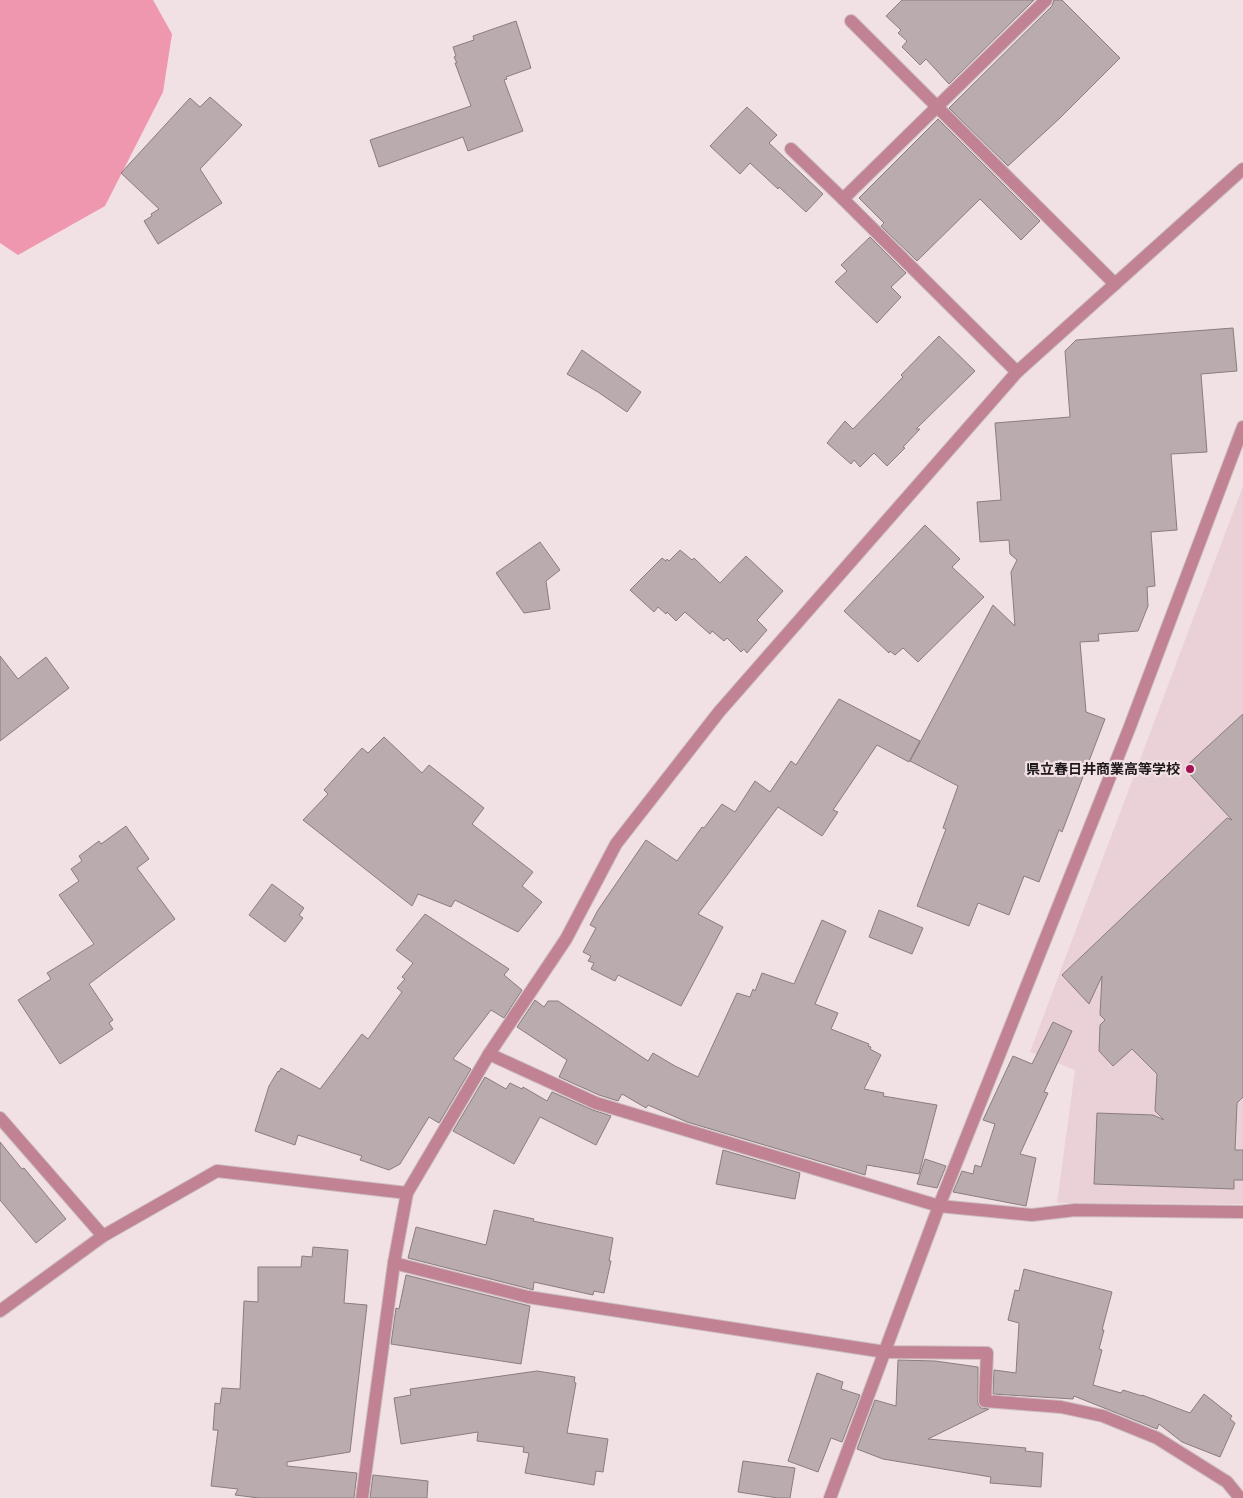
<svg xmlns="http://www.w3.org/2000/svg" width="1243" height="1498" font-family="Montserrat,'Noto Sans JP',sans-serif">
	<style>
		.built { fill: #e9d1d7 }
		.green { fill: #ef97af }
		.building { fill: #baabaf; stroke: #8a7c7f }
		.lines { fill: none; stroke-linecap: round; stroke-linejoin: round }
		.minor-casing { stroke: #cbbdc0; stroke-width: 14 }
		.minor { stroke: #c18293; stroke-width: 12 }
		.poi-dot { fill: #a41253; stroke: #f1e1e5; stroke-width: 2 }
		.labels { text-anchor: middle; stroke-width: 4.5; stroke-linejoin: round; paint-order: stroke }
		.poi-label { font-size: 14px; font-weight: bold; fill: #1e181a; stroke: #f1e1e5; text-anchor: end }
	</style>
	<rect width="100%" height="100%" fill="#f1e1e5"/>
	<path class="built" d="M1243,486v718l-186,-1 18,-133 -45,-18z"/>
	<path class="green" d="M0,0h153l19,34 -9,58 -58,114 -87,49 -18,-12z"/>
	<g class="building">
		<path d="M902,0h132l-85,84 -23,-25 -6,6 -18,-18 5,-6 -9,-8 3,-3 -15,-14z"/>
		<path d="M1054,0h8l58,58 -60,60 -52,48 -59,-58 103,-102z"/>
		<path d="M516,21l15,47 -25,9 1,2 -3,1 19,51 -55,20 -5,-14 -84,30 -9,-27 101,-34 -16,-43h2l-3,-6 2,-1 -3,-9 21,-7 -1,-4z"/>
		<path d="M210,97l32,28 -42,44 22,34 -64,41 -14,-23 8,-5 -1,-2 8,-5 -38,-36 69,-75 10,9z"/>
		<path d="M747,107l30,28 -8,8 54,51 -17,18 -27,-25 -1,2 -28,-26 -10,11 -30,-28z"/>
		<path d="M938,119l102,102 -19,19 -41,-41 -63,62 -36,-35 3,-3 -25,-25z"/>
		<path d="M870,237l36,36 -15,14 10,10 -24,26 -42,-41 12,-11 -6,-6z"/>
		<path d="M1233,328l4,43 -36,3 6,78 -36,2 6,76 -26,2 4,54 -8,1 1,19 -10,25 -40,3 1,7 -19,1 6,70 19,7 -43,113 -3,-2 -20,52 -15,-6 -15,39 -31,-12 -9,23 -52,-20 29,-77 -3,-1 15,-42 -48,-25 83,-156 22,21 -4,-54 6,-12 -7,-6 -1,-14 -29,2 -3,-40 24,-2 -6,-77 75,-6 -5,-66 11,-11z"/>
		<path d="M939,336l36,35 -59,58h4l-17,18 2,1 -18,18 -13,-13 -14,14 -6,-7 -3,4 -24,-21 18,-22 8,8 50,-52 -2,-2z"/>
		<path d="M582,350l59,42 -14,20 -29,-20 -31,-18z"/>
		<path d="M925,525l35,34 -8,8 32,30 -66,65 -15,-14 -8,7 -5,-4 -1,2 -45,-42z"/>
		<path d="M540,542l20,28 -14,11 4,28 -26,4 -28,-40z"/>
		<path d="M680,550l12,10 2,-2 26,25 26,-27 37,35 -26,29 10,10 -20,23 -3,-4 -3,3 -14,-14 -3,3 -12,-10 -2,3 -25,-22 -9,9 -9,-9 -1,2 -8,-7 -4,5 -24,-22 32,-32 4,3 1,-2 2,2z"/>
		<path d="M0,656l18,23 28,-22 23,31 -69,53z"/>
		<path d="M839,699l81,42 -11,21 -32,-17 -44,65 5,2 -16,24 -44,-29 -80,107 25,13 -42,79 -63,-31 -3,6 -24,-12 3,-6 -6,-2 3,-5 -8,-4 13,-24 -6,-3 8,-15 48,-70 31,21 25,-34 2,1 18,-24 13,8 20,-31 15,11 21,-31 5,4z"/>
		<path d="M1243,714v383l-6,6 -2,47h8v30h-9v9l-140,-5 3,-71 56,2 11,5 -9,-9 2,-37 -25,-25 -19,17 -14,-15 1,-26 5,-5 -5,-5 2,-39 -13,28 -27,-29 165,-157 5,2 -48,-52z"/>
		<path d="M384,737l38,36 7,-8 55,43 -12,16 61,48 -11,14 20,16 -24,30 -63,-32 -4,7 -33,-13 -6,12 -109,-86 25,-26 -4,-4 38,-42 6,5z"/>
		<path d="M126,826l23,33 -12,9 38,51 -86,65 24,36 -4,3 4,6 -53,35 -42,-64 33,-21 -4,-6 47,-29 -35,-49 20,-14 -8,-12 11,-8 -3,-5 20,-15 2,3z"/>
		<path d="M272,884l32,24 -5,7 4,3 -18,24 -36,-27z"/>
		<path d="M879,910l44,18 -11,26 -43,-17z"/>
		<path d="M425,914l84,55 -5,6 18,15 -18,28 -13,-8 -38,49 18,10 -32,54 -10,-6 -29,47 -11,6 -29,-10 2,-4 -64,-21 -3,10 -40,-14 14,-45 9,-15 1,1 2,-4 39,21 42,-55 6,5 34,-47 -5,-4 8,-9 -3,-2 11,-14 -17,-13z"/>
		<path d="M822,920l24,11 -31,73 23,9 -7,16 38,15 -1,2 3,1 -1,2 11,6 -17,34 20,4 -1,3 54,9 -18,69 -52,-9 -2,10 -3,-1 -175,-52 -39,-17 -2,3 -24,-14 -4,7 -19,-6 -40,-18 8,-17 -50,-33 18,-27 9,7 4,-6h10l90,60 5,-8 22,13 23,11 39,-84 13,4 3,-8 2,2 7,-18 32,11z"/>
		<path d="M1053,1022l19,9 -28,61 4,1 -28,61 16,4 -10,48 -73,-14 9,-21 11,3 2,-9 6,2 14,-43 -12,-4 30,-64 19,8z"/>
		<path d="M485,1077l21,12 4,-6 12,6 1,-2 24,14 5,-9 41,18 18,6 -15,29 -56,-28 -26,47 -61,-33z"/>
		<path d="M0,1142l22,27 2,-1 42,51 -30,24 -36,-43z"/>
		<path d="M723,1150l77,23 -5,26 -79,-15z"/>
		<path d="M925,1159l21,7 -9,22 -20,-4z"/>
		<path d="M494,1210l40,9 -1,2 80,17 -4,23h2l-7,32 -10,-2 -1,4 -59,-13 -1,8 -3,-1 -122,-31 8,-31 70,18z"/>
		<path d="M313,1247l35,3 -4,53 23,2 -17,147 -63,10v4l70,7 -3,25h-95l-24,-3 3,-6 -27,-3 7,-56h-5l2,-27 5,1 2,-16 18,1 4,-88 14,1v-35h43l1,-11 10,1z"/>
		<path d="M1024,1269l88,23 -10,38h2l-5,19 3,1 -9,35 28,8 2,-3 19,6v-1l48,18 14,-19 28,22 -2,3 5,4 -15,34 -38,-15 -23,-18 -2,5 -83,-33 -1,3 -80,-5 1,-24 22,3 3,-50 -11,-3 7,-30 4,1z"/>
		<path d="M406,1275l124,31 -9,58 -130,-20 5,-36 3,1z"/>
		<path d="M898,1360l37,1 43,6v37l3,4 8,1 -61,30 98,9 -1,3 18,2 -2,34 -51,-4 1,-6 -108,-18 -26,-10 18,-49 21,6z"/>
		<path d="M537,1371l38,6 -1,5 2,1 -9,50 41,6 -5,33 -7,-1 -2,14 -69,-12 4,-20 -6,-1 1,-5 -47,-6 1,-9 -77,12 -7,-46 17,-3 -1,-6z"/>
		<path d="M817,1373l26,9 -2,7 19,6 -18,47 -11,-4 -13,34 -30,-11z"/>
		<path d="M743,1461l52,7 -5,30h-12l-40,-6z"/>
		<path d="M373,1475l55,6 -1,17h-57z"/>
	</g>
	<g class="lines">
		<defs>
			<g id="minor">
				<path d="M851,21l264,263"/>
				<path d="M791,149l52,50 174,173"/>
				<path d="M843,199l203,-199"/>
				<path d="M489,1054l107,49 343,103 93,9 43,-5 168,2"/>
				<path d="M0,1118l103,118"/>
				<path d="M394,1263l134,34 357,55 102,1 -2,48 76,6 42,9 54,22 70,44 13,16"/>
				<path d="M0,1311l103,-75 114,-65 190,22"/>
				<path d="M362,1498l32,-235 13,-70 82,-139 77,-115 50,-95 103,-132 298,-340 226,-203"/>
				<path d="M830,1498l109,-292 190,-477 114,-302"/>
			</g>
		</defs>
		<use href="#minor" class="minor-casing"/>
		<use href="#minor" class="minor"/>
	</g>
	<circle class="poi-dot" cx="1190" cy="769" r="5"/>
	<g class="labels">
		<g class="poi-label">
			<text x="1180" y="774">県立春日井商業高等学校</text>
		</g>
	</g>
</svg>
